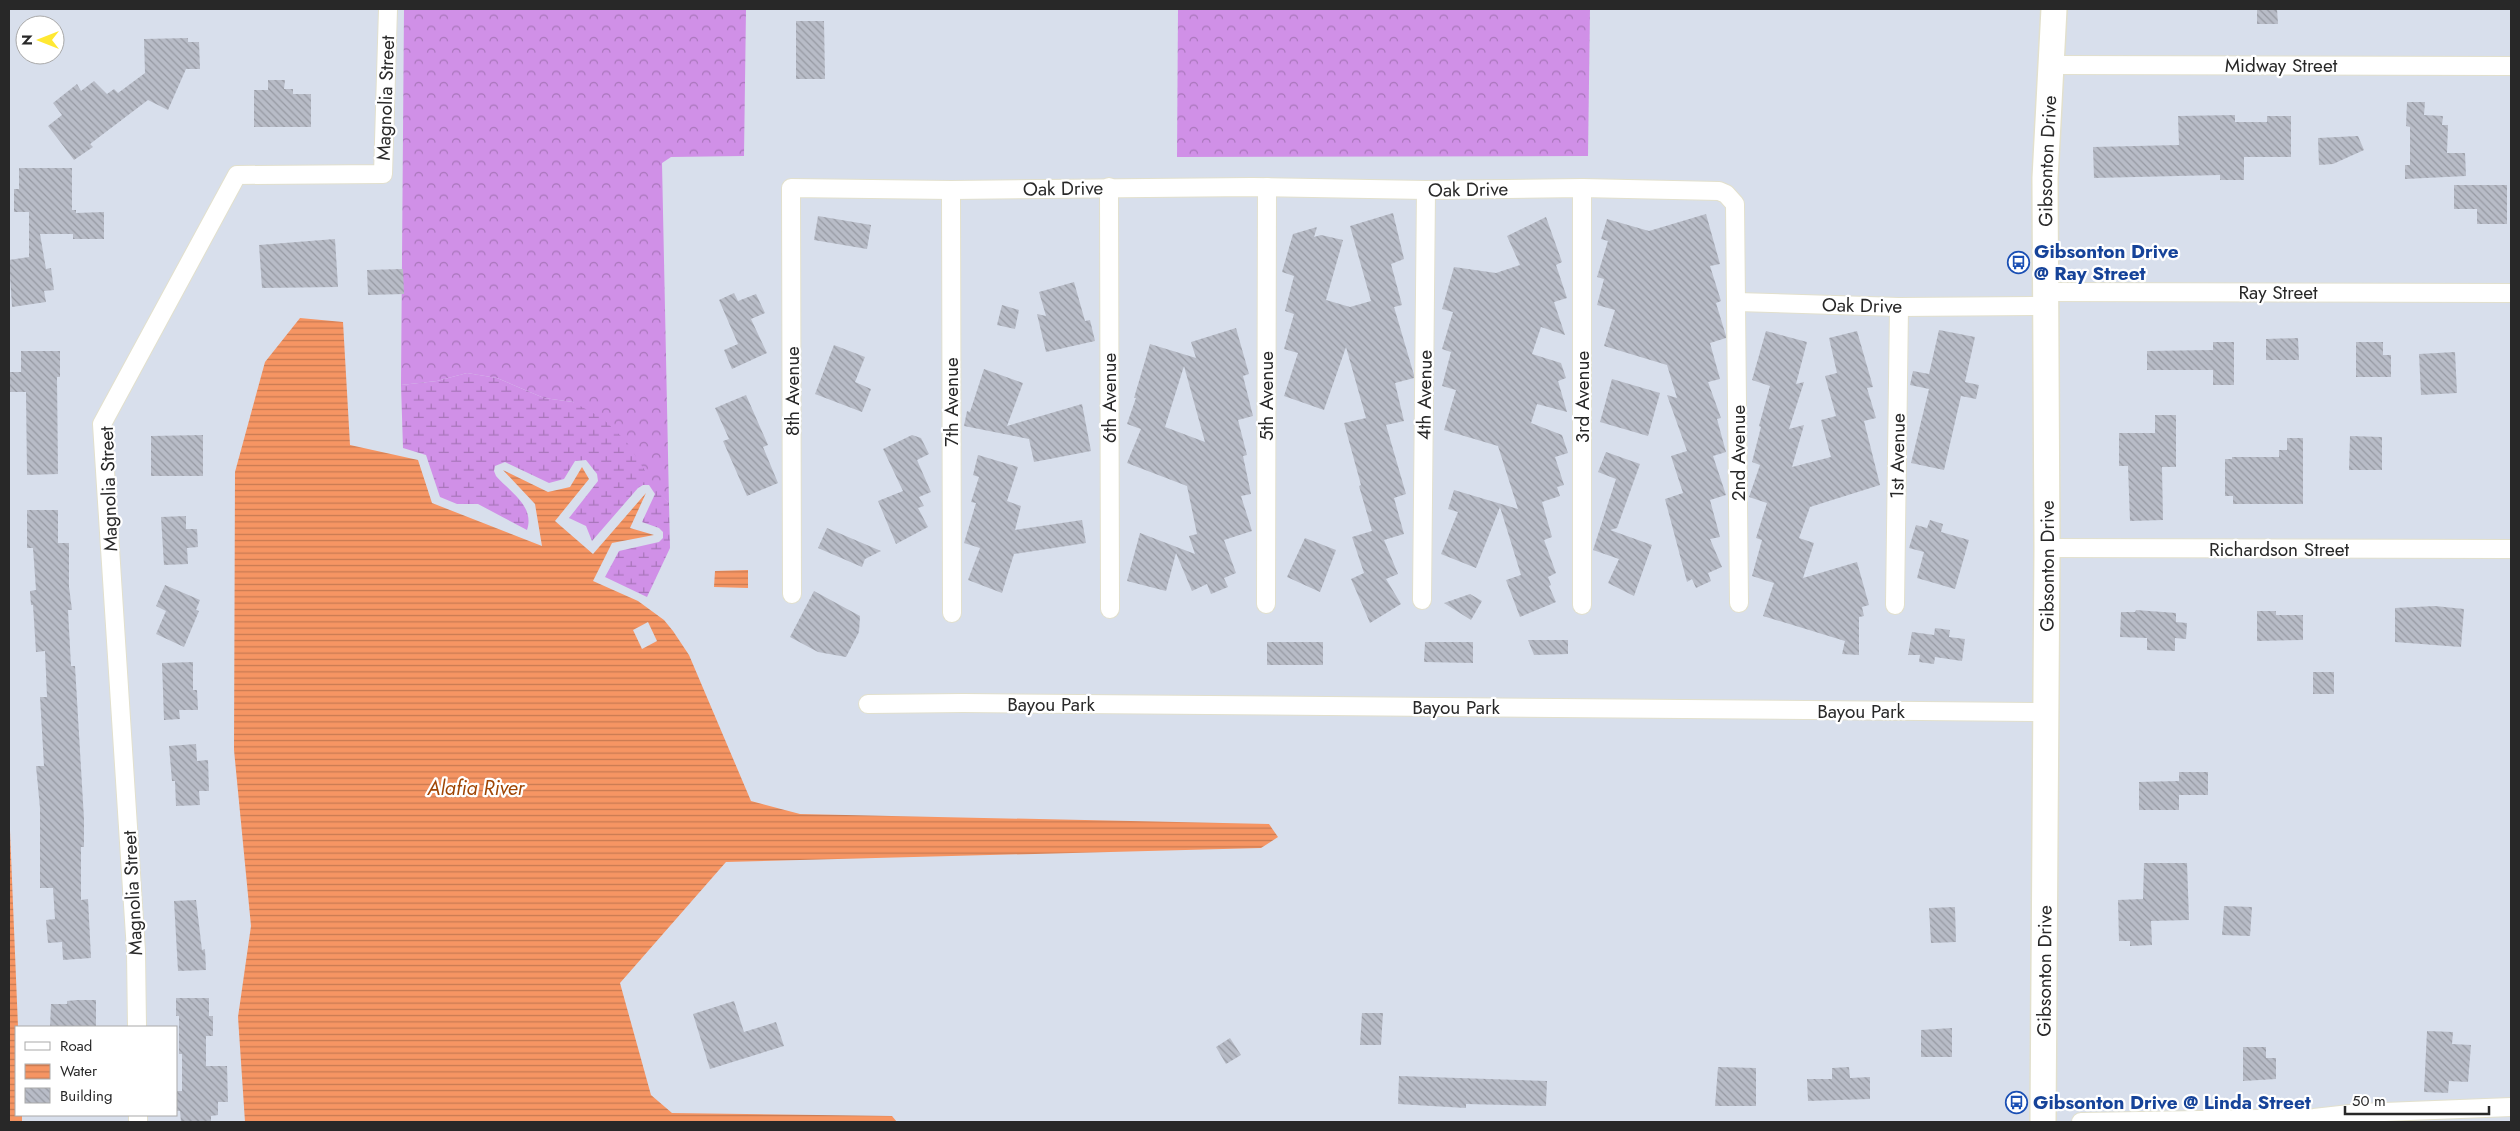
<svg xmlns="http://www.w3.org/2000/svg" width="2520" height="1131" font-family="Jost,sans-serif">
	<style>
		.forest { fill: url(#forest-crowns) }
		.wetland { fill: url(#wetland-marsh) }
		.water { fill: url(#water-rules) }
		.pier { fill: #d8dfec }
		.building { fill: url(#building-back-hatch); fill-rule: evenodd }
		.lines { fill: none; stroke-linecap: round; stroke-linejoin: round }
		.minor-casing { stroke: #e2e0cd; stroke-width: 20 }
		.secondary-casing { stroke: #e2e0cd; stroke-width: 28 }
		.minor { stroke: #fff; stroke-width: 18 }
		.secondary { stroke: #fff; stroke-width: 25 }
		.labels { text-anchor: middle; stroke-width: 4.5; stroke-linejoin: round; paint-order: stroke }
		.street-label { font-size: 19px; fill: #282828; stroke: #fff }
		.transit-label { font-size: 19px; font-weight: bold; fill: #164399; stroke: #fff; text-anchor: start }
		.water-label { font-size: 20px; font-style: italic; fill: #9f4504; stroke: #fff }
	</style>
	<defs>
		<pattern id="forest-crowns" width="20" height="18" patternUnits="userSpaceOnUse" patternTransform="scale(1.25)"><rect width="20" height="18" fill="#d090e7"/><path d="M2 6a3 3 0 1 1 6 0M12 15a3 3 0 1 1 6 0" fill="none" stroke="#a976bb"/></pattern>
		<pattern id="wetland-marsh" width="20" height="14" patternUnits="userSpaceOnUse" patternTransform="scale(1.25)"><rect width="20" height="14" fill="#d090e7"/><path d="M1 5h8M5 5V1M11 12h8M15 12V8" fill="none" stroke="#a976bb"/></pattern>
		<pattern id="water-rules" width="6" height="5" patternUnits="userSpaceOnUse" patternTransform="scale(1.25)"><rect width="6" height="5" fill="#f69563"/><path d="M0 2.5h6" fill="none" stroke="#c77a52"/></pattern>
		<pattern id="building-back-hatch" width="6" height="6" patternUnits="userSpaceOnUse" patternTransform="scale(1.25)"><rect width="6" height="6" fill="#b8bcc7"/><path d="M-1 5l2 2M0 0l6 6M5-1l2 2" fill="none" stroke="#9699a2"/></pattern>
	</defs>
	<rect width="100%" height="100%" fill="#d8dfec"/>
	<g class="forest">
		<path d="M404,9h342l-2,147 -73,1 -9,6 7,340 -96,-101 -29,-4 -47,-20 -30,-5 -30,8 -36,4z"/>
		<path d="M1178,9h412l-2,147 -411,1z"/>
	</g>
	<path class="wetland" d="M467,373l30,5 47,20 29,4 29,16 24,23 30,47 13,15 1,45 -23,49 -42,-20 14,-26 40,-9 4,-4v-6l-4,-4 -17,-6 13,-28 -6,-9h-6l-5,3 -46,53 -6,-15 -17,-8 29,-37 -1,-7 -11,-14 -11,1 -11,18 -15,4 -44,-21 -10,4 -1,5 2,5c14,16 39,30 31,54l-49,-26h-21l-17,-7 -14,-42 -23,-7 -2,-63 36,-4z"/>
	<g class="water">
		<path d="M300,318l43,4 7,123 68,15 14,43 110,43 -7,-42 -32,-34 45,22 22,-5 12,-20 7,12 -34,42 38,33 53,-61 -16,35 24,7 -42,8 -19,38 45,20 26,19 9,11 16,24 62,146 49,13 469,10 9,13 -17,11 -535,14 -106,121 31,112 21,18 220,3 5,6h-652l-7,-105 13,-91 -17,-176 1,-278 30,-110z"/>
		<path d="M748,570v18l-34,-1 1,-16z"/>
		<path d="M9,806l9,221h-2v88h6v7h-13z"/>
	</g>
	<path class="pier" d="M648,622l9,19 -15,8 -9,-19z"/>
	<g class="building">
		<path d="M2257,9h20l1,15h-21z"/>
		<path d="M796,21h28l1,58h-29z"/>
		<path d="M188,38v4h11l1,27h-14l-18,41 -20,-10 -58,44 3,3 -19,13 -26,-34 14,-11 -9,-12 24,-19 4,7 13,-10 13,13 7,-5 4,4 27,-20 -1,-34z"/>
		<path d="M268,80h17l-1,9h9v5h18v33h-57v-37h14z"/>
		<path d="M2407,102h18l-1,13 19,1 -1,9h6l-1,28h18l1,23 -61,3v-14h5v-38l-4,-1z"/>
		<path d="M2235,115v7h32v-6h24v41h-47v23h-24v-5l-126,3 -1,-31 86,-2 -1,-29z"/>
		<path d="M2358,136l6,14 -31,14 -14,1 -1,-27z"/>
		<path d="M19,168h53v42h4v3l28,-1v27h-31v-5h-33l6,35 5,-1 3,22 -10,1 2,11 -34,5 -3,-47 20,-3v-45h-15v-23h5z"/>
		<path d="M2454,185h53v39h-30v-15h-23z"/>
		<path d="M1393,213l11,46 -13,5 11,41 -8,2 20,68v3l-19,5 9,38 -18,4 20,69 -12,4 10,36 -20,6 14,34 -12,5 15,25 -31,19 -19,-44 13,-6 -12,-36 20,-6 -13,-45 2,-1 -17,-62 22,-5 -20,-71 -22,63 -40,-14 14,-43 -14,-4 10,-35 -9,-3 9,-35 -12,-4 11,-38 24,-7 -3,10 7,-2 22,5 -17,60 24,7 21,-6 -21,-75z"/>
		<path d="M1706,214l14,50 -10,2 11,35 -5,2 10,33v2l-16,5 10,36 -12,3 13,36 -4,1 9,33 -13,4 13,39 -16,5 10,37 -10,2 12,28 -14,6 3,8 -15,7 -4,-9 -5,3 -22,-83 18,-6 -12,-37 16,-5 -20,-56 10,3 -10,-33 -63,-19 11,-36 -18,-5 7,-26 -7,-2 11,-36 -7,-2 6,-20 42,12z"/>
		<path d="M818,216l53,9 -4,24 -53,-9z"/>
		<path d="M1546,217l16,45 -6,3 11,33 -13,4 11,33 -24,-8 -9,27 29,9 5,15 -8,3 9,31 -30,-8 -6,19 31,12 6,18 -13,4 9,28 -7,2 3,9 -18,6 10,35 -8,3 12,33 -8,4 3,8 -2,1 7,16 -36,15 -14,-37 15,-5 -21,-68 -24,61 -35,-14 17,-42 -10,-3 6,-19 64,19 -20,-63 -54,-16 12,-40 -14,-4 9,-34 -9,-3 11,-37 -11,-3 12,-42 42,6 24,-8 -13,-29z"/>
		<path d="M335,239l3,48 -76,1 -3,-43z"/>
		<path d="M403,269l1,25 -36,1 -1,-25z"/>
		<path d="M1074,282l11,39 5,-1 5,21 -49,11 -9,-38 9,2 -7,-24z"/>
		<path d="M734,293l4,8 18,-7 9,19 -14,6 16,34 -35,16 -8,-19 14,-6 -19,-44z"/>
		<path d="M1002,305l17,5 -4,19 -18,-4z"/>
		<path d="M1236,328l13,46 -6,2 10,40 -15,4 9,35 -4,1 8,38 -10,2 11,35 -28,9 12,33 -12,5 4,9 -17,7 -4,-10 -15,7 -16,-38 -10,38 -39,-10 13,-48 55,21 -6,-18 8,-2 -10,-48 -60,-23 14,-34 -14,-5 9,-26h-2l16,-54 46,14 -5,-16zM1184,366l21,76 -40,-15z"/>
		<path d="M1939,330l36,7 -10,45 14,3 -3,14 -15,-3 -17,74 -33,-7 18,-74 -19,-4 3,-14 16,3z"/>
		<path d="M1766,331l41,11 -11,42 8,-2 -15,47 15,-4 -12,42 39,-10 -10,-37 15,-4 -11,-40 12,-3 -8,-35 28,-7 16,56 -6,1 9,30 -12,3 16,64 -70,22 -11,31 15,5 -11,35 54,-16 12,43 -7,2 2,9 -5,1v38l-17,-1 3,-13 -82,-25 11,-33 -22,-7 10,-36 -6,-2 11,-35 -18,-6 11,-32 -8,-3 9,-35 -2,-1 11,-40 -18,-6z"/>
		<path d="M2298,338l1,22h-33v-21z"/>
		<path d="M2213,342h21v43h-21v-15h-66v-19l66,-1z"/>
		<path d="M2356,342h27v13h8v22h-35z"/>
		<path d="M834,345l31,12 -10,25 16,7 -9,23 -47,-18z"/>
		<path d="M21,351h39v26h-3l1,97 -31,1 -1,-83h-17v-20h12z"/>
		<path d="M2455,352l2,41 -36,2 -2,-41z"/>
		<path d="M984,369l39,14 -16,43 75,-22 9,47 -57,11 -5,-23 -65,-13 3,-15 3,1z"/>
		<path d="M1612,379l48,14 -12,43 -48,-14z"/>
		<path d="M746,395l22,50 -5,2 15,36 -31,13 -24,-55 6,-2 -14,-31z"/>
		<path d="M2155,415h21v52h-14l1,53 -33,1 -2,-55h-9v-33h36z"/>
		<path d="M203,435v41h-52v-40z"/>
		<path d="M912,435l9,3 8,16 -12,6 14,32 -12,5 5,9 -6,2 10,19 -32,17 -18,-43 25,-10 -20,-42z"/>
		<path d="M2350,436l32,1v33h-33z"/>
		<path d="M2287,438h16v66h-70v-8h-8v-37h7v-2h47v-7h8z"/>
		<path d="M1606,452l34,12 -23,64 -7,2 42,15 -18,51 -26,-13 11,-24 -26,-9 23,-71 -18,-7z"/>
		<path d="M978,455l40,12 -11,34 14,5 -6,24 67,-10 4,23 -72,11 -12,39 -34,-13 12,-32 -16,-5 12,-40 -5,-1 8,-25 -6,-2z"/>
		<path d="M27,510h31v33h11v44l3,23h-4l3,56h4l9,153v28h-3v53l7,-1 3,59 -28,2 -1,-18 -14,1 -2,-23 9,-1 -2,-31h-13v-80l-4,-42h8l-4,-69h7l-2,-46 -9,1 -3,-47h-2l-1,-14 6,-1 -3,-42h-6z"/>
		<path d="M186,516v13h11l1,18 -11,1 1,16 -24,1 -3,-48z"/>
		<path d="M1930,520l13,4 -2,8 28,8 -14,49 -38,-11 7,-26 -15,-4 7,-23 11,3z"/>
		<path d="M827,528l54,23 -16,8 -3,8 -44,-19z"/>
		<path d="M1305,538l31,12 -16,42 -33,-15z"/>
		<path d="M165,585l35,15 -4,10 3,1 -15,36 -28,-13 10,-23 -10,-5z"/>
		<path d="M814,591l46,25 -1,16 -13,25 -28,-5 -28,-15z"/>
		<path d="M1470,594l12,7 -11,19 -27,-17z"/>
		<path d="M2435,606l29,3 -3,38 -66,-5v-34z"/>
		<path d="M2136,610l40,3v9l11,1 -1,16 -11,-1v13l-28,-1v-12l-27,-1 1,-25h14z"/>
		<path d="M2257,611h19v4h27v25l-46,1z"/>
		<path d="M1935,628l15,2 -1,7 16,2 -3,22 -27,-4 -1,7 -15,-2 1,-7h-12l4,-23 22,3z"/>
		<path d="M1528,640h40v14l-34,1z"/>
		<rect x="1267" y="642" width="56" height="23"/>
		<path d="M1425,642h48v21l-49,-1z"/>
		<path d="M193,662v28h4l1,20h-19l1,9 -16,1 -2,-57z"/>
		<rect x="2313" y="672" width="21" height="22"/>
		<path d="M196,744l1,17 11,-1 1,31h-10l1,14 -24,1 -1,-25h-3l-3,-35z"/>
		<path d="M2179,772h29v23h-29v15h-40v-28l40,-1z"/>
		<path d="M2144,863h43l2,57 -38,1 1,24 -22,1v-5h-11l-1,-41 25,-1z"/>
		<path d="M196,900l6,50 3,-1 1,21 -28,1 -4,-70z"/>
		<path d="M2224,906l28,1 -2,29 -28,-1z"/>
		<path d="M1955,907l1,35 -25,1 -2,-35z"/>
		<path d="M176,998h33v18h4v20h-7v30h21l1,36h-10v13l-7,1v6h-30l-1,-11h-3v-20h5v-37h-3v-38h-3z"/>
		<path d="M77,1000h19v27h-46l1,-23h16v-3z"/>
		<path d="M734,1001l10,31 32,-10 8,24 -74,23 -17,-55z"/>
		<path d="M1362,1013h21l-2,32h-21z"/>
		<path d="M1952,1028v29h-31v-27z"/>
		<path d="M2427,1031l26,1 -1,12 19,1 -3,37 -19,-1 -1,12 -24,-1z"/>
		<path d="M1230,1038l11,17 -15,9 -10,-17z"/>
		<path d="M2243,1047h23v11h10v21l-33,2z"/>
		<path d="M1718,1067l38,1v38h-41z"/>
		<path d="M1849,1067l1,11 20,-1v22l-62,2 -1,-22h25v-11z"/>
		<path d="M1399,1076l148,5 -1,25 -80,-2v4l-68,-4z"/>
	</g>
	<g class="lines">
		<defs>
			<g id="minor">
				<path d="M2050,65l461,1"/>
				<path d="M1109,187l1,422"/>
				<path d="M1582,188v417"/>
				<path d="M951,190l1,423"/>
				<path d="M2044,292l467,1"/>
				<path d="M1737,302l162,5 145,-1"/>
				<path d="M2047,548l464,1"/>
				<path d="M792,594l-1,-406 160,2 301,-3 174,3 156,-2 137,3 7,3 9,10 4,399"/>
				<path d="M1422,600l4,-410"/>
				<path d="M1266,604l1,-417"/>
				<path d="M1895,605l4,-298"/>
				<path d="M868,704l95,-1 1082,9"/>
				<path d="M137,1027l-1,-76 -34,-527 135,-249 146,-1 5,-165"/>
				<path d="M138,1115v7"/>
				<path d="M2081,1122l233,-4 45,-5 152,-6"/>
			</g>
			<g id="secondary">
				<path id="s1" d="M2043,1122l4,-574 -2,-370 9,-169"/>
			</g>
		</defs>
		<use href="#minor" class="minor-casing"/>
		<use href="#secondary" class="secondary-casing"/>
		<use href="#minor" class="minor"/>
		<use href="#secondary" class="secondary"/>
	</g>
	<defs>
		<symbol id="bus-ring" viewBox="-11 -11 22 22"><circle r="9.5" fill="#fff" stroke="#1a4fb4" stroke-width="1.5"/><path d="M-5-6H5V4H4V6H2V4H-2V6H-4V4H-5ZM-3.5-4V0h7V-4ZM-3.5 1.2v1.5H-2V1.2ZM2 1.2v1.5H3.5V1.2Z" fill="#1a4fb4"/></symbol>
	</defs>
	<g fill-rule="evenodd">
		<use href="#bus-ring" x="2006" y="250" width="25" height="25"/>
		<use href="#bus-ring" x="2004" y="1090" width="25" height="25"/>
	</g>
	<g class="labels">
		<g class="street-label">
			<text x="2281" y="72">Midway Street</text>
			<text transform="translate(385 98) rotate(-88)" y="7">Magnolia Street</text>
			<text dy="7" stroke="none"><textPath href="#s1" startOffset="961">Gibsonton Drive</textPath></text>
			<text transform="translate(1063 188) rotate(-1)" y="7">Oak Drive</text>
			<text transform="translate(1468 189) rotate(-1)" y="7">Oak Drive</text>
			<text x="2278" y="299">Ray Street</text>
			<text transform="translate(1862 305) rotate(1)" y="7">Oak Drive</text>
			<text transform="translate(792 391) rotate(-90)" y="7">8th Avenue</text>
			<text transform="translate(1424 395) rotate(-89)" y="7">4th Avenue</text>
			<text transform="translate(1266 396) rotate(-90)" y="7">5th Avenue</text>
			<text transform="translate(1582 397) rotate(-90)" y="7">3rd Avenue</text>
			<text transform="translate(1109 398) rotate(-90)" y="7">6th Avenue</text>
			<text transform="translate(951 402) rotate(-90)" y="7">7th Avenue</text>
			<text transform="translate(1738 453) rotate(-90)" y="7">2nd Avenue</text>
			<text transform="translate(1897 456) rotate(-89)" y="7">1st Avenue</text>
			<text transform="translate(108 489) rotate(-92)" y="7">Magnolia Street</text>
			<text x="2279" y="556">Richardson Street</text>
			<text dy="7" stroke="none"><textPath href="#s1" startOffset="556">Gibsonton Drive</textPath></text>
			<text x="1051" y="711">Bayou Park</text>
			<text x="1456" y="714">Bayou Park</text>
			<text x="1861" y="718">Bayou Park</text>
			<text transform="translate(132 893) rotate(-93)" y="7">Magnolia Street</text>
			<text dy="7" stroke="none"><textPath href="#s1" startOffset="151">Gibsonton Drive</textPath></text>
		</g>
		<g class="transit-label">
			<text x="2034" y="258">Gibsonton Drive<tspan x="2034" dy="22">@ Ray Street</tspan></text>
			<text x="2033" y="1109">Gibsonton Drive @ Linda Street</text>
		</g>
		<g class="water-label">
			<text x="476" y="795">Alafia River</text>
		</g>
	</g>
	<rect width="2520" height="1131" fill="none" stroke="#282828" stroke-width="20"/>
	<rect x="15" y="1026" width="162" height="90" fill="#ffffff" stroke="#a9a9a9"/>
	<rect x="25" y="1042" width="25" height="8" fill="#ffffff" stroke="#a9a9a9"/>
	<text x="60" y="1051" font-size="15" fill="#282828">Road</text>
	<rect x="25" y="1064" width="25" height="15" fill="url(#water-rules)" stroke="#a9a9a9"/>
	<text x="60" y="1076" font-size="15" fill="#282828">Water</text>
	<rect x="25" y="1088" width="25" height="15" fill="url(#building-back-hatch)" stroke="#a9a9a9"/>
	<text x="60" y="1101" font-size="15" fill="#282828">Building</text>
	<g transform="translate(40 40) rotate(270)"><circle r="24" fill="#ffffff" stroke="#a9a9a9"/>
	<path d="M0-4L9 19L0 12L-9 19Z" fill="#ffe832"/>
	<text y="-8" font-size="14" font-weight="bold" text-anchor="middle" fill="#282828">N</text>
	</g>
	<path d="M2345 1106v8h144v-8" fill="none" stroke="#282828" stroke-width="2.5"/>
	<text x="2352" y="1106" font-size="15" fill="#282828" stroke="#ffffff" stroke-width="4" paint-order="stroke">50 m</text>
</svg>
